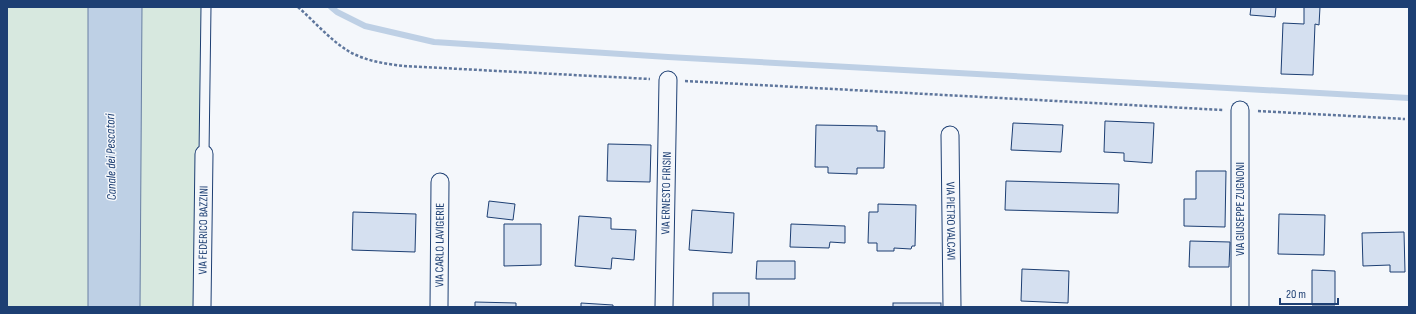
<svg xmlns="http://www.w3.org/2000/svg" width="1416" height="314" font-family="'Sofia Sans Condensed',sans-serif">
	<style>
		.green { fill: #d7e8df; stroke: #687fa3 }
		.water { fill: #bed0e5; stroke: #687fa3 }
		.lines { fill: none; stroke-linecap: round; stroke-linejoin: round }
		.stream { stroke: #bed0e5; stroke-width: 6 }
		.building { fill: #d5e0f0; stroke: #1d3f73 }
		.lane-casing { stroke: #1d3f73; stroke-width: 11 }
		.street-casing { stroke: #1d3f73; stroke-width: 19 }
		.path { stroke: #5e769c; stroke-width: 2.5; stroke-dasharray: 3 2; stroke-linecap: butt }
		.lane { stroke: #f4f7fb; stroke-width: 9 }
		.street { stroke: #f4f7fb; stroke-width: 17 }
		.labels { text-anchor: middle; stroke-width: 3; stroke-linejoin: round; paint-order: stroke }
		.street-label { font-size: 12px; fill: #1d3f73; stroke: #f4f7fb }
		.water-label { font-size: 13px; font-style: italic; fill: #1d3f73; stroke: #f4f7fb }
	</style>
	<rect width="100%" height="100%" fill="#f4f7fb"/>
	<path class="green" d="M7,7h199l-4,300h-195z"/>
	<path class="water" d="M88,7h54l-2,300h-52z"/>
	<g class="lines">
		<path class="stream" d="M331,7l6,5 28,14 69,16 234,15 741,41"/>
	</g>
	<g class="building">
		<path d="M1251,7h25l-1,10 -25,-2z"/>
		<path d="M1304,7h16l-1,18 -4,-1 -2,51 -32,-1 2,-51 21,1z"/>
		<path d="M1105,121l49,2 -2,40 -28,-2v-8l-20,-1z"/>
		<path d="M1013,123l50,2 -2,27 -50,-2z"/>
		<path d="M816,125l61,1v5h8l-1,37h-27v6l-29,-1v-6h-13z"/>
		<path d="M608,144l43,1 -1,37 -43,-1z"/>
		<path d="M1196,171h30l-1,56 -41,-1v-27h12z"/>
		<path d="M1006,181l113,3 -1,29 -113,-3z"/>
		<path d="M489,201l26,3 -2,16 -26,-3z"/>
		<path d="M878,204l38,1 -1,41h-3l-1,3 -17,-1v3h-17v-8h-9l1,-31h9z"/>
		<path d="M692,210l42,3 -2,40 -43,-3z"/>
		<path d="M353,212l63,2 -1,38 -63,-2z"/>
		<path d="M1279,214l46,1 -1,40 -46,-1z"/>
		<path d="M579,216l32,2v11l25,1 -2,30 -22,-2 -1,11 -36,-3z"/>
		<path d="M504,224h37v41l-37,1z"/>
		<path d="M791,224l54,2v17l-15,-1 -1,6 -39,-1z"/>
		<path d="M1404,232l1,40h-15v-7l-27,1 -1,-33z"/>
		<path d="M1190,241l40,1 -1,25h-40z"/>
		<path d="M757,261h38v18h-39z"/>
		<path d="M1022,269l47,2 -1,32 -47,-2z"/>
		<path d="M1312,270l23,1v34h-23z"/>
		<rect x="713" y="293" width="36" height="14"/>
		<path d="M475,302l41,1v4h-41z"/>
		<path d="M581,303l32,2v2h-32z"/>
		<rect x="893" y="303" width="48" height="4"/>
	</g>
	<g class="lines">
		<defs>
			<path id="lane" d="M204,154l2,-147"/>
			<g id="street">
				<path d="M1240,110v197"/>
				<path id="s1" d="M950,135l2,172"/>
				<path id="s2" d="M202,307l2,-153"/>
				<path id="s3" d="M439,307l1,-125"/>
				<path id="s4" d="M664,307l4,-227"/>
			</g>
		</defs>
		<use href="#lane" class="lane-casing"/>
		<use href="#street" class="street-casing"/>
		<g class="path">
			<path d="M298,7c17,15 33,34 52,45 16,9 36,12 54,14l246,13"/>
			<path d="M685,81l538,29"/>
			<path d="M1258,111l147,8"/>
		</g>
		<use href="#lane" class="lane"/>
		<use href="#street" class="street"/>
	</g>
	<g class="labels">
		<g class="street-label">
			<text dy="4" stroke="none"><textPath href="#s4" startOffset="114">VIA ERNESTO FIRISIN</textPath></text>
			<text transform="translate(1240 209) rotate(-90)" y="4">VIA GIUSEPPE ZUGNONI</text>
			<text dy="4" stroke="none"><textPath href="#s1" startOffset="86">VIA PIETRO VALCAVI</textPath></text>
			<text dy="4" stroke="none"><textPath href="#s2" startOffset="77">VIA FEDERICO BAZZINI</textPath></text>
			<text dy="4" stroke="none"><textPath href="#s3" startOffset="62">VIA CARLO LAVIGERIE</textPath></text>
		</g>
		<g class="water-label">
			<text transform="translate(110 157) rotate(-91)" y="5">Canale dei Pescatori</text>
		</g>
	</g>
	<rect width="1416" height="314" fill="none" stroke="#1d3f73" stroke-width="16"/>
	<path d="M1280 298v6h58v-6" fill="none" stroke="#1d3f73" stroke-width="2"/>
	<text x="1286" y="298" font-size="12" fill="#1d3f73" stroke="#f4f7fb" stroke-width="3" paint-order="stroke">20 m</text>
</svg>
